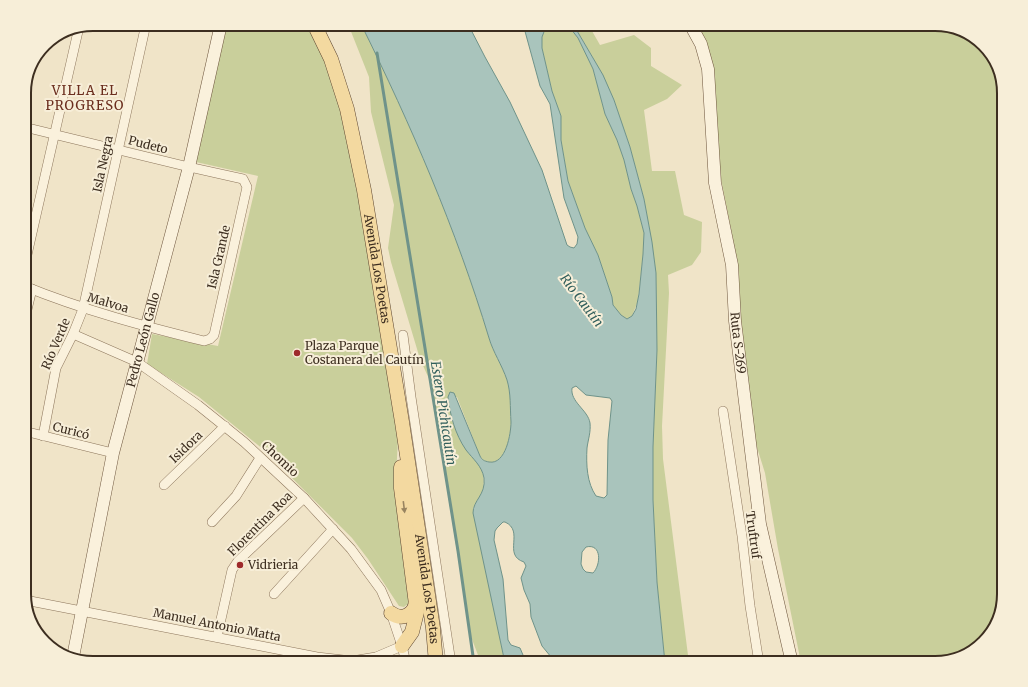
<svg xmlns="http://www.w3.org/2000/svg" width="1028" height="687" font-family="Merriweather,serif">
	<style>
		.green { fill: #c9cf9b }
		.water { fill: #a9c4bc; stroke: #6f938a; fill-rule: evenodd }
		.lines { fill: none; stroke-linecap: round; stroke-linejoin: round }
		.stream { stroke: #6f938a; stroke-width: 3 }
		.street-casing { stroke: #8d765c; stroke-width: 10 }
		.secondary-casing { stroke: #6f573f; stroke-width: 13 }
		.primary-casing { stroke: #5b4430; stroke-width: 15 }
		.street { stroke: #faf1dc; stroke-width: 9 }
		.secondary { stroke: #faf1dc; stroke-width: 12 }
		.primary { stroke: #f3d9a0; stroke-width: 14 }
		.oneway { fill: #988460 }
		.poi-dot { fill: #9e2a2b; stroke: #f7eed8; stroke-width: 1.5 }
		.labels { text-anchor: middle; stroke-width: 4; stroke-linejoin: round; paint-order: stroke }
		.street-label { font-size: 12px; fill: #3d2e20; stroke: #f7eed8 }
		.poi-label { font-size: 12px; fill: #3d2e20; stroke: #f7eed8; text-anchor: start }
		.neighbourhood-label { font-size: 13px; letter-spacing: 1px; fill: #6b2e1e; stroke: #f7eed8 }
		.water-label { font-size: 13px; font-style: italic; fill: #2f5d5a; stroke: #f7eed8 }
		.rim { fill: none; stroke: #3d2e20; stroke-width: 2 }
	</style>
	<rect width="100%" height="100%" fill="#f0e4c8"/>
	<g class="green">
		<path d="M226,24h82l20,41 30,108 40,266 -3,56 14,108 -5,4 -5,-1 -31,-47 -16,-21 -88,-88 -65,-53 -52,-33 5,-30 66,12 40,-170 -62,-14z"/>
		<path d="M348,24h13c50,101 95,205 128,314 4,14 13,27 18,42 4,13 3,27 4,42 0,11 -5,43 -22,40 -5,-1 -7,-2 -9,-6l-23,-59h-9l5,26 29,46c4,17 1,25 -9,39l32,155h-24l-11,-29 -40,-253 -10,-22 -29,-97 -3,-14 6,-43 -23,-93 -2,-35z"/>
		<path d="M547,24h20l1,1 10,13 15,31 12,45 12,26 7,20 7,29 6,17 7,27 -1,21 -5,47 -6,15 -5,3 -6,-4 -8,-10 -1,-8 -14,-42 -13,-27 -17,-47 -7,-41v-24l-9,-25 -10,-43v-11z"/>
		<path d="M573,24h15l12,21 34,-10 17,13v18l31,19 -15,14 -23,11 8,61h23l9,44 18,7 -1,30 -9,13 -24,10 1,18 -7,133 1,33 26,204h-24l-8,-81 -4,-82v-53l4,-97 -1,-77 -12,-74 -14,-52 -16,-47 -22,-44z"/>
		<path d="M684,24h250l39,12 22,23 9,34v501l-12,38 -27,24 -30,7h-134l-23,-114 -13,-76 -11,-35 -14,-112 -2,-61 -17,-86 -9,-108z"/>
	</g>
	<path class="water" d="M361,24h107l17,33 25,45 32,68 25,75 3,2 4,1 3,-4 1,-7 -14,-39 -14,-94 -10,-18 -17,-62h24l-5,13v11l10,43 9,25v24l7,41 17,47 13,27 14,42 1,8 8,10 6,4 5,-3 4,-7 3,-15 4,-40 1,-21 -7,-27 -6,-17 -7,-29 -7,-20 -12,-26 -12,-45 -15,-31 -11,-14h6l30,51 11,25 16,47 14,52 8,43 4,31 1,77 -4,97v53l4,82 8,81h-109l-14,-17 -11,-29 -1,-13 -6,-14 -3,-12 5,-12 -2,-4c-22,-7 1,-31 -19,-40h-2l-6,6 -2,3 -1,9 9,39 5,61 3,5 9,3 3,7 -3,8h-15l-32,-150c0,-13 13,-18 11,-35 -2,-12 -11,-19 -18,-28 -11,-16 -16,-35 -18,-53l2,-5 4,1 26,63c2,4 4,5 9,6 17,3 22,-29 22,-40 -1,-15 0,-29 -4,-42 -5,-15 -14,-28 -18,-42 -33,-109 -78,-213 -128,-314zM576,386l10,9 24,3 2,3 -4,39 -1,55 -3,3 -8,-2c-9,-13 -10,-31 -9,-48 1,-8 4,-16 3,-25 -2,-13 -20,-21 -18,-35zM586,547c16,-4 15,18 7,26l-7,-1 -3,-3 -2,-5 1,-12z"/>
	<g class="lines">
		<path class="stream" d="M377,53l81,498 16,112"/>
		<defs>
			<g id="street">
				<path d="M24,127l165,40 54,12 4,8 -33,148 -4,4 -6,2c-61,-15 -121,-31 -180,-55"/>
				<path d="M24,268l55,-241"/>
				<path d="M24,322l8,-33"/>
				<path d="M73,334l64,28 61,43 46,37 60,56 47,51 30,41 10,23 11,33 4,17"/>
				<path d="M403,335l8,62 40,266"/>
				<path d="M723,411l19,125 8,70 9,57"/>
				<path d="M24,431l89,22"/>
				<path d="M43,436l13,-68 17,-34 10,-25 63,-285"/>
				<path d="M164,485l61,-59"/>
				<path d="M212,522l24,-26 24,-38"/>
				<path d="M274,594l59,-65"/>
				<path d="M25,600l292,57 35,4 24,-4 26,-11"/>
				<path d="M217,637l15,-67 6,-9 66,-63"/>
			</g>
			<g id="secondary">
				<path id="s1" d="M690,24l11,20 7,25 7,114 17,82 3,56 25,203 32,139"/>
				<path id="s2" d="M73,657l40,-204 76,-286 32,-143"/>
			</g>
			<g id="primary">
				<path id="s3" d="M314,24l17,35 16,50 17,81 38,232 31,206 3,35"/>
				<path d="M401,467v21l16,124 -5,20 -10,14"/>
				<path d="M391,613c11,8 23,2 25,-11"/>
			</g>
		</defs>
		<use href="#street" class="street-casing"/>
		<use href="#secondary" class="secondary-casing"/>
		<use href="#primary" class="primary-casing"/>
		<use href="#street" class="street"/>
		<use href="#secondary" class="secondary"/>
		<use href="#primary" class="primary"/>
	</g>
	<defs><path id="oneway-solid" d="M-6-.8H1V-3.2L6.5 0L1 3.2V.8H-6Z"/></defs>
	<use class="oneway" href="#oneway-solid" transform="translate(404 507) rotate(83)"/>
	<g class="poi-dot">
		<circle cx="297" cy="353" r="4"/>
		<circle cx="240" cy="565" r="4"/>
	</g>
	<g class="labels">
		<g class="street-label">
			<text transform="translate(148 145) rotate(14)" y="4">Pudeto</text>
			<text transform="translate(103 164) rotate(-78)" y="4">Isla Negra</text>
			<text transform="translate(219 257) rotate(-77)" y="4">Isla Grande</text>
			<text dy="4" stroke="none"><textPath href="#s3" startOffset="254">Avenida Los Poetas</textPath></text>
			<text transform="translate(108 303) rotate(16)" y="4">Malvoa</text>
			<text dy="4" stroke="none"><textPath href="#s2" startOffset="325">Pedro León Gallo</textPath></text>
			<text dy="4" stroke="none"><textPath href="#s1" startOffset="325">Ruta S-269</textPath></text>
			<text transform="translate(56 344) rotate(-67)" y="4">Río Verde</text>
			<text transform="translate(71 431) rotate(14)" y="4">Curicó</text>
			<text transform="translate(186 447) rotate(-44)" y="4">Isidora</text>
			<text transform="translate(280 459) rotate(43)" y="4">Chomio</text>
			<text transform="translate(260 524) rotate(-45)" y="4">Florentina Roa</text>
			<text transform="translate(753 535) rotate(82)" y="4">Truftruf</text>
			<text dy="4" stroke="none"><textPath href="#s3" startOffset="578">Avenida Los Poetas</textPath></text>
			<text transform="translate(217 625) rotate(11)" y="4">Manuel Antonio Matta</text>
		</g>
		<g class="poi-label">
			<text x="305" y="350">Plaza Parque<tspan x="305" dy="14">Costanera del Cautín</tspan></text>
			<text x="248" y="569">Vidrieria</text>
		</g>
		<g class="neighbourhood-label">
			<text x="85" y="95">VILLA EL<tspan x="85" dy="15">PROGRESO</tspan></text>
		</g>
		<g class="water-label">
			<text transform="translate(582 300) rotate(53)" y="5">Río Cautín</text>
			<text transform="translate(444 413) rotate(81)" y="5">Estero Pichicautín</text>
		</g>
	</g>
	<path d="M0 0H1028V687H0ZM93 31H935A62 62 0 0 1 997 93V594A62 62 0 0 1 935 656H93A62 62 0 0 1 31 594V93A62 62 0 0 1 93 31Z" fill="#f7eed8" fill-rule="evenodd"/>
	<path class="rim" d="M93 31H935A62 62 0 0 1 997 93V594A62 62 0 0 1 935 656H93A62 62 0 0 1 31 594V93A62 62 0 0 1 93 31Z"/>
</svg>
